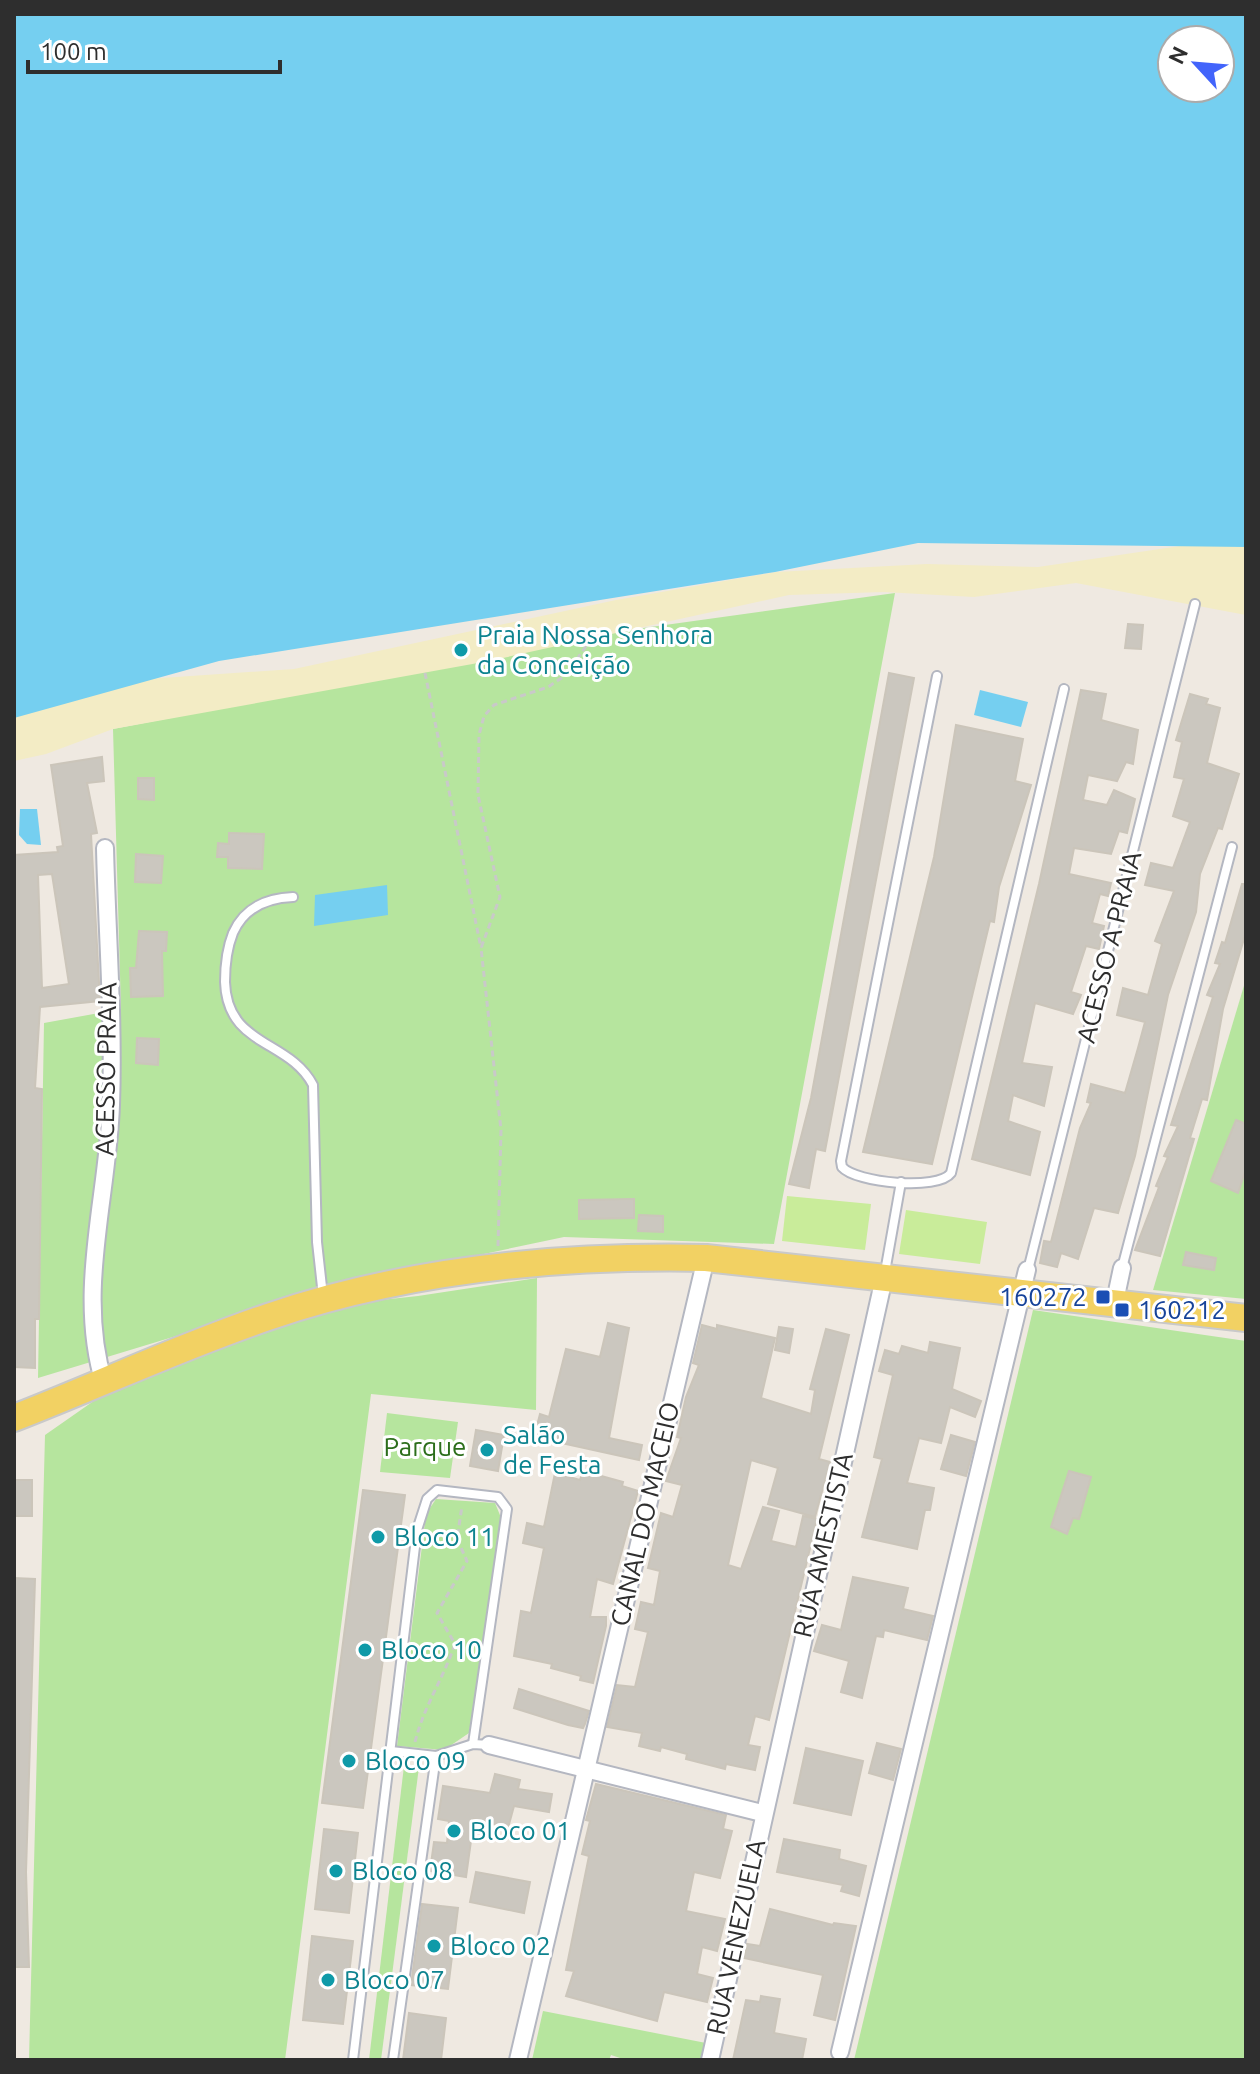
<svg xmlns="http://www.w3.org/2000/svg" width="1260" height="2074" font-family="Ubuntu,sans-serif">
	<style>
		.green { fill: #b6e59e }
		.sand { fill: #f3ecc5 }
		.pitch { fill: #c9ec9a }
		.water { fill: #75cff0; fill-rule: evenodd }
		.building { fill: #cbc7bf; stroke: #cbc5ba; stroke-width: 2; fill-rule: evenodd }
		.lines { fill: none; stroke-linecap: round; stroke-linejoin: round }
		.service-casing { stroke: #b4b7c1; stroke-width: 12 }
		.minor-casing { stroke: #b4b7c1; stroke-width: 20 }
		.primary-casing { stroke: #c9c9c9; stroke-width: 30 }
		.path { stroke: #c9c9c9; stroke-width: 3; stroke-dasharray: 6 4; stroke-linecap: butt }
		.service { stroke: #fff; stroke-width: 8 }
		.minor { stroke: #fff; stroke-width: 16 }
		.primary { stroke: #f2d163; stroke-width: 26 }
		.culture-dot { fill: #0f9aa8; stroke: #fff; stroke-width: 3 }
		.transit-dot { fill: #1a4fb4; stroke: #fff; stroke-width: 3 }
		.labels { text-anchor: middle; stroke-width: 6; stroke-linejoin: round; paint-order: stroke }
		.culture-label { font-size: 26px; fill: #0d838f; stroke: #fff; text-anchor: start }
		.street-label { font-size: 26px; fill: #2e2e2e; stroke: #fff }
		.transit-label { font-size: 26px; fill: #164399; stroke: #fff; text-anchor: end }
		.park-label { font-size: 26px; fill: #2c6e1b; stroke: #fff }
	</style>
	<rect width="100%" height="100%" fill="#efe9e1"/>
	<g class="green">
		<path d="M895,593l-121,651 -210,-7 -203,43 -323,98 6,-355 77,-14 -8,-280 516,-99z"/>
		<path d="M1246,979v320l-93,-9z"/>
		<path d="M537,1278l-1,132 -165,-16 -86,666h-256l16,-625 53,-37 199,-89 121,-13z"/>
		<path d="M1033,1310l213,31v719h-392z"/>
		<path d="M387,1413l71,9 -8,56 -70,-6z"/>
		<path d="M436,1499l59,4 7,17 -33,213 -25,17 -47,-4 29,-232z"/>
		<path d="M404,1766l15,1 -38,293h-12z"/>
		<path d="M543,2011l163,32 -4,17h-76l-15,-5 -2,5h-77z"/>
	</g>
	<path class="sand" d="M1180,546h66v69l-170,-32 -102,14 -90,-5 -95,3 -300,66 -376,68 -67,25 -32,7v-52l104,-28 176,-12 322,-69 160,-28 151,-8 111,3z"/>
	<g class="pitch">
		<path d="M787,1196l84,8 -6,46 -83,-9z"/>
		<path d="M906,1210l81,12 -7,42 -81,-10z"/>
	</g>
	<g class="water">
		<path d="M14,14h1232v533l-328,-4 -143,29 -556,89 -205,57zM1172,40h48v48h-48z"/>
		<path d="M980,690l48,12 -7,25 -47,-12z"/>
		<path d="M20,809h17l4,36 -14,-1 -8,-9z"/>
		<path d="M387,885l1,30 -74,11 1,-31z"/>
	</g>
	<g class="building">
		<path d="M1128,624l15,1 -2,24 -16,-1z"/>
		<path d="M889,673l25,5 -89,473 -9,-2 -7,39 -20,-4 22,-86z"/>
		<path d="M1081,690l25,4 -5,26 37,10 -5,34 -7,-2 -9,19 -29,-6 -5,25 24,5 7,-15 21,9 -8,34 -8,-2 -8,23 -37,-6 -5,26 42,9 -3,13 -8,-2 -8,29 12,3 -5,23 -13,-3 -15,46 10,3 -8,19 -38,-11 -13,60 30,4 -8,39 -31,-11 -5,26 32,11 -10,43 -58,-16 67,-275z"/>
		<path d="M1190,694l18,5 -2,5 14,4 -13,55 32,11 -17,55 -4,-1 -18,46 -4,38 -28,83 -33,161 -17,57 -24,-5 -16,51 -17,-6 -4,14 -17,-4 4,-22 7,1 29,-114 11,-25 -4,-1 4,-18 34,9 13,-45 7,-26 -28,-7 6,-27 25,7 14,-51 -7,-3 19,-50 -29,-6 6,-22 22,5 17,-46 -17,-6 11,-37 -10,-2 8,-35 -6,-2z"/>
		<path d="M956,725l67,14 -8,42 16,4 -32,102 -5,35 -4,-1 -58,243 -69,-12 71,-295z"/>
		<path d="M102,757l2,24 -17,2 10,50 -6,1 9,167 -60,6 -5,81 7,1 -3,230h-4v49l-21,-1v-512l44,-3 -1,-5 6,-1 -12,-81zM52,874l17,110 -27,4 -4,-113z"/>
		<path d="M138,778h16v22l-16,-1z"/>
		<path d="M229,833l35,1 -2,35 -34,-1v-11h-11l1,-14 11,1z"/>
		<path d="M136,854l27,2 -2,27 -26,-1z"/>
		<path d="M1242,884h4v48l-23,77 -16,91 -5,-1 -12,39 4,1 -34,117 -25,-6 24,-63 -3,-1 12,-29 -4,-1 14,-30 -7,-1 42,-128 -6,-2 13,-31 -5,-1 7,-21 3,1z"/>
		<path d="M139,931l28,1 -1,19h-4l1,45 -32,1 -1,-29h6z"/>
		<path d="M137,1038l22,1 -1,26 -22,-2z"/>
		<path d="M1236,1120l10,4v45l-8,24 -27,-12z"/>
		<path d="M634,1199v19l-55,1v-19z"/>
		<path d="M639,1215l24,1v16l-25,-1z"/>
		<path d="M1186,1252l30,6 -2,12 -31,-5z"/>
		<path d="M608,1323l21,5 -20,110 33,7 -3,15 -105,-23 6,-23 9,3 17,-68 34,8z"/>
		<path d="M702,1325l15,4v-4l58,13 -14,60 50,16 4,-24 -5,-1 16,-60 23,6 -30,124 11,3 -15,55 -47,-13 10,-36 -27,-8 -23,105 13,4 22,-62 16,4 -8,30 25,6 7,-31 14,3 -48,201 -14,-4 -7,29 12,2 -5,23 -29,-6 -1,5 -39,-10 1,-5 -26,-7 -1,4 -21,-5 3,-13 -35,-6 10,-42 18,2 13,-55 -13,-3 6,-27 13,3 6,-34 -12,-3 13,-55 12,4 9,-32 -16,-4 15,-43 -4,-1 9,-40 13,-32 -6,-2z"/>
		<path d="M779,1327l14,2 -4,24 -14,-3z"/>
		<path d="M930,1342l30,6 -8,41 29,12 -6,16 -25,-10 -9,36 -22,-5 -12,45 27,5 -4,22h-5l-8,39 -55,-12 20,-78 -8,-2 19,-82 -14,-4 6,-21 14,4 3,-8 26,7z"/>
		<path d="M476,1430l28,5 -6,36 -28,-5z"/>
		<path d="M951,1435l24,7 -9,34 -25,-7z"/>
		<path d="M583,1471l40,11 -1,4 16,5 -25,93 -16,-5 -7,38h16v9l-13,57 -13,-3 1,-4 -30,-8 1,-4 -38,-8 7,-45 10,2 13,-65 -21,-5 4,-20 17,4 11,-54 25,7z"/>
		<path d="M1069,1471l22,6 -12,42 -6,-1 -6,16 -16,-7z"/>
		<rect x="14" y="1480" width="18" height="36"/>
		<path d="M363,1490l42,5 -42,313 -41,-5z"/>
		<path d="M853,1577l55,11 -5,21 30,7 -6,24 -43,-10 -1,7 -7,-1 -14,62 -21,-6 8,-31 -35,-10 8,-26 19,5z"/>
		<path d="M14,1578l21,1 -9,293 3,95h-15z"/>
		<path d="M519,1689l70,22 -4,13 -2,4 -15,-3 -54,-17z"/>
		<path d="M877,1743l24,6 -8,31 -24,-7z"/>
		<path d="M806,1748l57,13 -12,54 -57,-12z"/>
		<path d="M495,1774l25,6 -2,9 34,5 -3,18 -35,-6 -6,22 -34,-9 -8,58 -36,-6 4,-29 13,1 2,-22 -11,-2 5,-33 47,7z"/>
		<path d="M596,1784l130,31 -3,14 9,2 -12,47 -26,-6 -8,39 39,8 -8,32 -15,-4 -5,27 16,4 -6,24 -43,-10 -7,29 -91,-25 8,-25 -8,-1 23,-114 -7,-2 8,-33 -4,-1z"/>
		<path d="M324,1829l34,4 -9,80 -34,-4z"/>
		<path d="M784,1839l56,11 -1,9 27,7 -7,30 -18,-5 2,-6 -66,-13z"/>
		<path d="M476,1872l54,10 -6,31 -54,-11z"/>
		<path d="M422,1904l36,4 -10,81 -37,-4z"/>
		<path d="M770,1909l63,16 1,-2 22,3 -21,94 -21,-5 9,-40 -79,-17 3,-14 13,2z"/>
		<path d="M312,1936l41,5 -10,83 -40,-4z"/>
		<path d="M761,1996l19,3 -6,34 32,6 -4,21h-69l13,-60 14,2z"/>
		<path d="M409,2013l37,5 -5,42h-38z"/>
	</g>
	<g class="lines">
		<defs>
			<g id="service">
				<path d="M937,676l-96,485 1,6c14,16 96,24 109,6l113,-484"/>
				<path d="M293,897c-26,1 -49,11 -60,36 -6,15 -8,33 -8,49 2,65 64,57 88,103l4,157 6,54"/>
				<path d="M1122,1268l110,-421"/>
				<path d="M1028,1270l167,-666"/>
				<path d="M885,1272l16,-90"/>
				<path d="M391,1751l45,5 37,-12 16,1"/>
				<path d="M353,2060l64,-530 10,-31 10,-9 61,7 9,12 -34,235"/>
				<path d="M393,2060l43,-304"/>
			</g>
			<g id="minor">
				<path d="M1115,1301l7,-33"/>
				<path d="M104,1383c-28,-91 4,-186 7,-278 3,-85 -4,-172 -6,-257"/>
				<path d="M489,1745l273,68"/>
				<path d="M840,2052l187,-782"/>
				<path d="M518,2060l188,-802"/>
				<path d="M710,2060l174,-782"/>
			</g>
			<path id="primary" d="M14,1418c85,-33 168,-72 254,-101 140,-48 291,-62 438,-59l540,60"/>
		</defs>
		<use href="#service" class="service-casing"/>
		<use href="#minor" class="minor-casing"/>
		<use href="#primary" class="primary-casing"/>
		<g class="path">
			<path d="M425,673l56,275"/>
			<path d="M498,1246l3,-116 -20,-182 19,-51 -22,-102 1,-60 5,-19 10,-11 54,-18 18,-12 25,-36"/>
			<path d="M415,1742c9,-36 28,-63 40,-98l-18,-31 30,-52 -10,-22 5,-33"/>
		</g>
		<use href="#service" class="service"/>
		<use href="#minor" class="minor"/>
		<use href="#primary" class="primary"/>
	</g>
	<g class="culture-dot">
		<circle cx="461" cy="650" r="8"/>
		<circle cx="487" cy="1450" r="8"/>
		<circle cx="378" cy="1537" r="8"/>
		<circle cx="365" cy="1650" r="8"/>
		<circle cx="349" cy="1761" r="8"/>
		<circle cx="454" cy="1831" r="8"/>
		<circle cx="336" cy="1871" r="8"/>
		<circle cx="434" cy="1946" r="8"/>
		<circle cx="328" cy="1980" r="8"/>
	</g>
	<g class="transit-dot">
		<rect x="1095" y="1289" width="16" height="16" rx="4"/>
		<rect x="1114" y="1302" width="16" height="16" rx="4"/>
	</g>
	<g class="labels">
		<g class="culture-label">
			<text x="477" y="644">Praia Nossa Senhora<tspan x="477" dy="30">da Conceição</tspan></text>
			<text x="503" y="1444">Salão<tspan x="503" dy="30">de Festa</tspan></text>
			<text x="394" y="1546">Bloco 11</text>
			<text x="381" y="1659">Bloco 10</text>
			<text x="365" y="1770">Bloco 09</text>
			<text x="470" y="1840">Bloco 01</text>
			<text x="352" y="1880">Bloco 08</text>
			<text x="450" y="1955">Bloco 02</text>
			<text x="344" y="1989">Bloco 07</text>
		</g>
		<g class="street-label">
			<text transform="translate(1109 947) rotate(-76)" y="9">ACESSO A PRAIA</text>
			<text transform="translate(106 1069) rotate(-89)" y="9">ACESSO PRAIA</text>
			<text transform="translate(645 1514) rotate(-77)" y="9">CANAL DO MACEIO</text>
			<text transform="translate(823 1545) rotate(-77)" y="9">RUA AMESTISTA</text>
			<text transform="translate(736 1937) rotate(-78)" y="9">RUA VENEZUELA</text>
		</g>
		<g class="transit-label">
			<text x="1087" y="1306">160272</text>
			<text x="1138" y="1319" text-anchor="start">160212</text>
		</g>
		<g class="park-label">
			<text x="425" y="1456">Parque</text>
		</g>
	</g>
	<rect width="1260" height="2074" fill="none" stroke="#2e2e2e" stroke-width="32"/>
	<g transform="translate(1196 64) rotate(296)"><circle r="38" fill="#ffffff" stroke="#ababab" stroke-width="2"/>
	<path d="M0-6L14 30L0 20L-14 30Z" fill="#4264fb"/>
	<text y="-12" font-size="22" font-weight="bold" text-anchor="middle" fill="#2e2e2e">N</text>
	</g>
	<path d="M28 60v12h252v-12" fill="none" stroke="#2e2e2e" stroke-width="4"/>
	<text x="40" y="60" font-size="24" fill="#2e2e2e" stroke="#ffffff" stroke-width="6" paint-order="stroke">100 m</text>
</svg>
